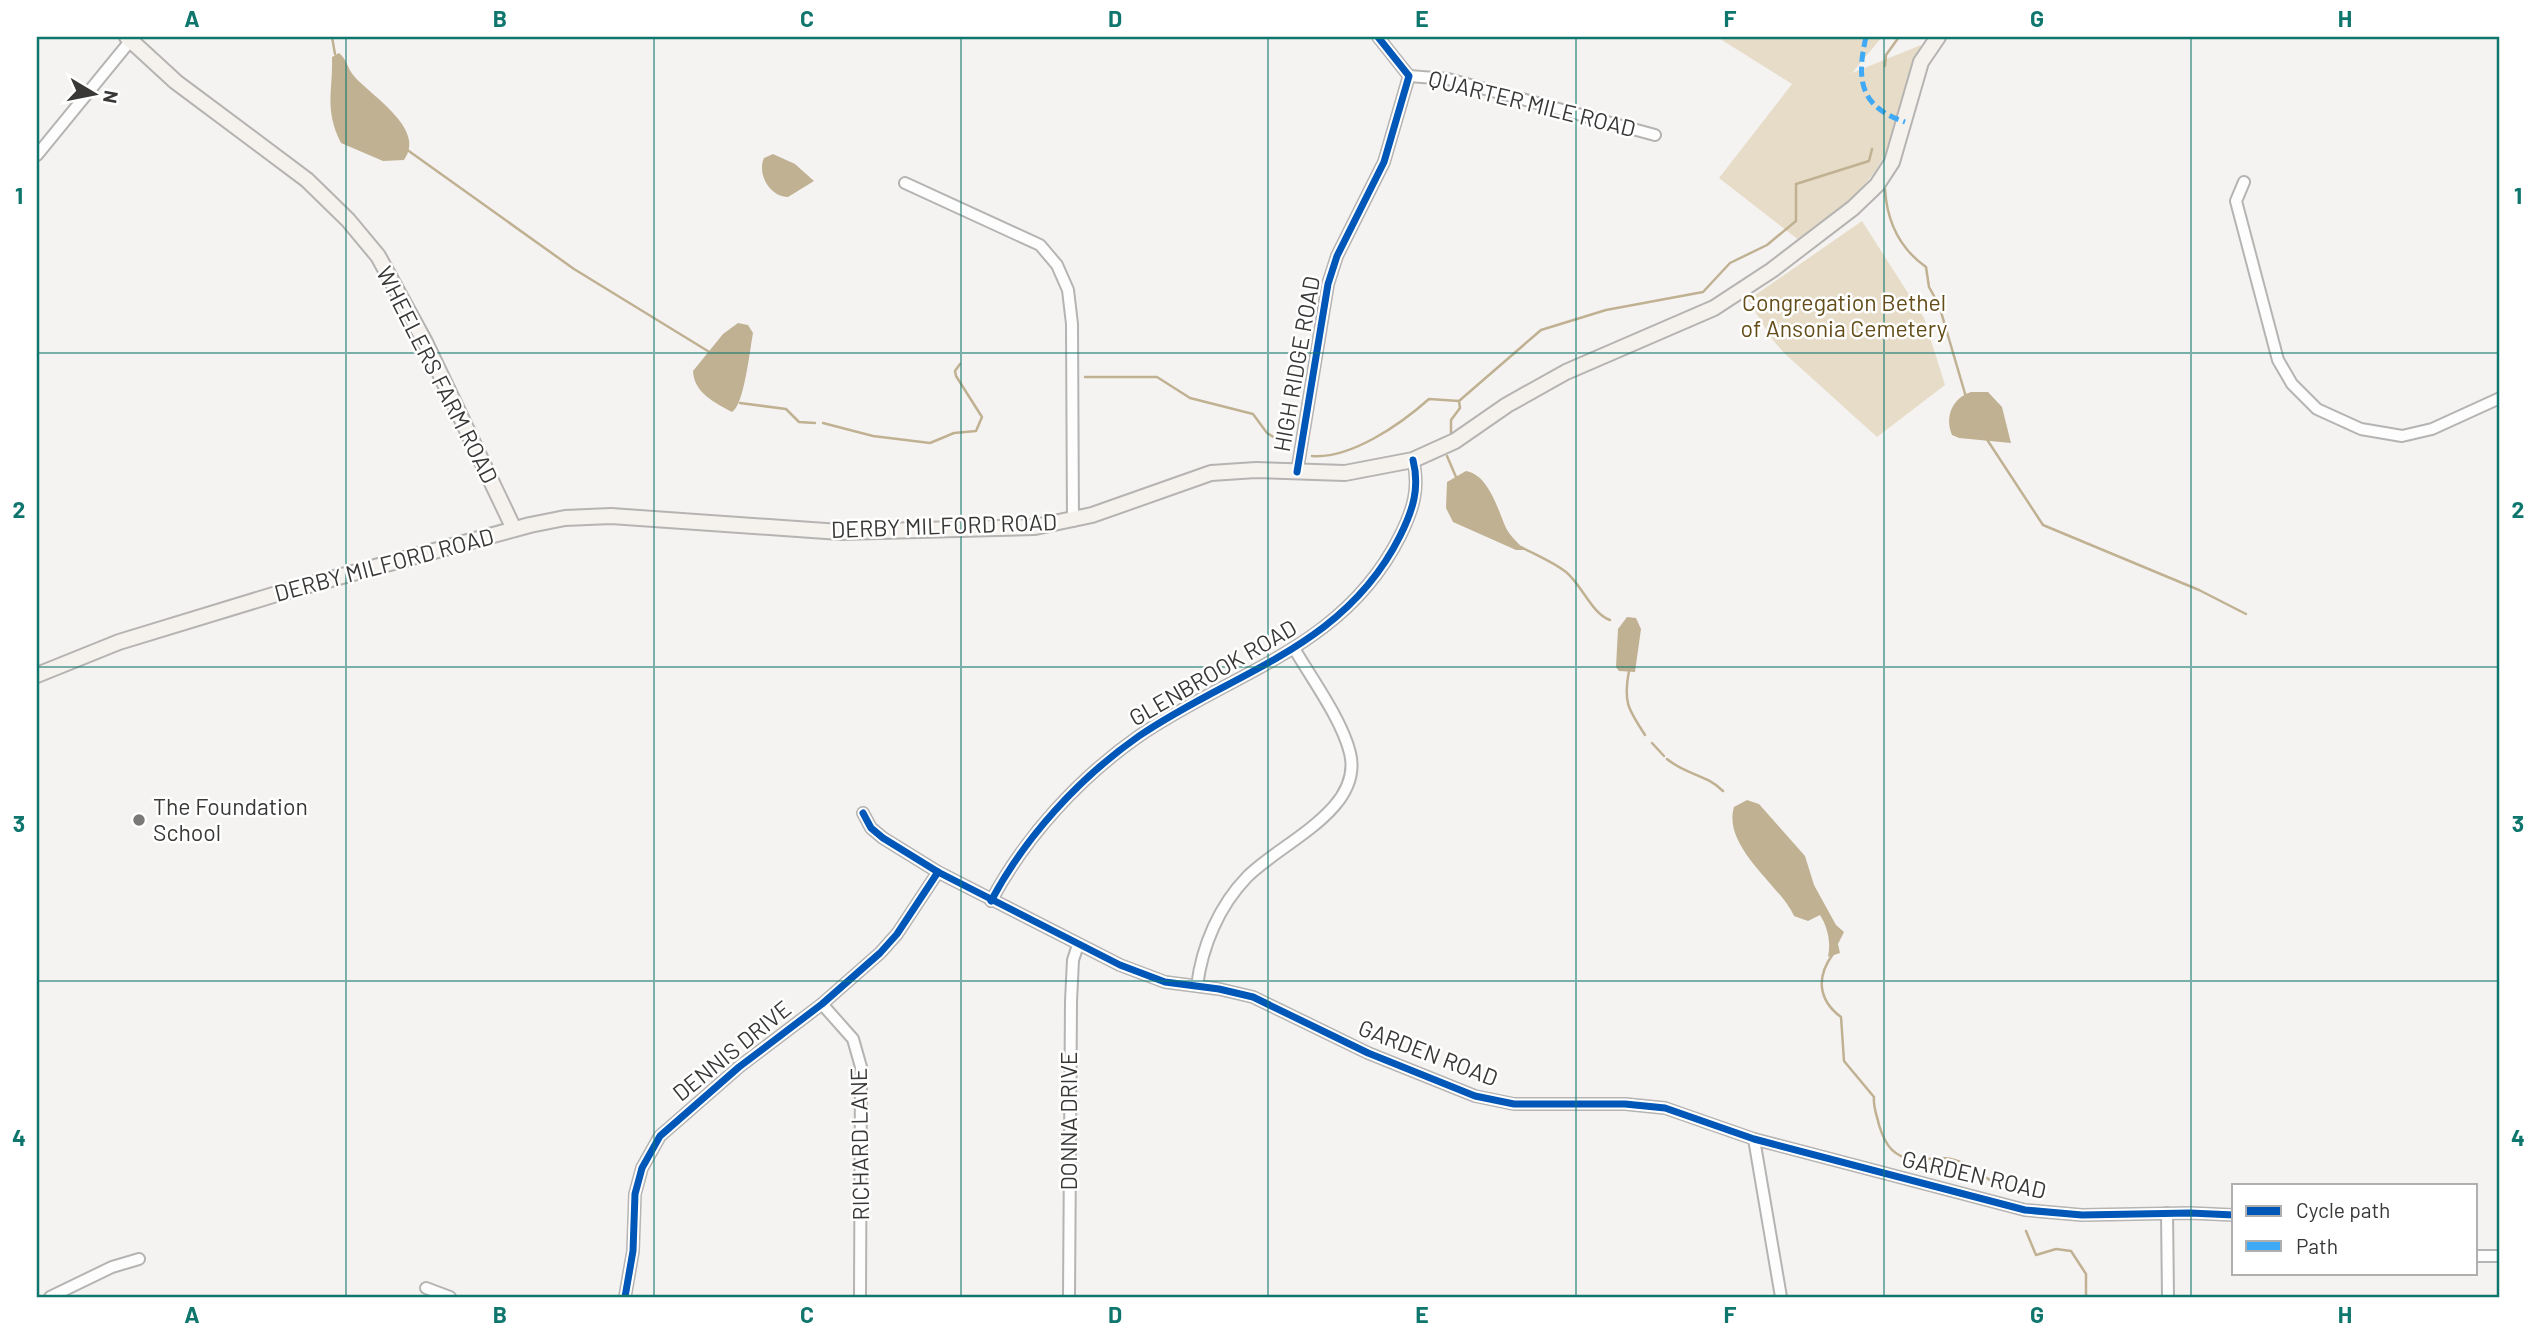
<svg xmlns="http://www.w3.org/2000/svg" width="2537" height="1334" font-family="Barlow,sans-serif">
	<style>
		.green { fill: #e7dcc8 }
		.water { fill: #c1b193 }
		.lines { fill: none; stroke-linecap: round; stroke-linejoin: round }
		.stream { stroke: #c1b193; stroke-width: 2.5 }
		.minor-casing { stroke: #b5b4b2; stroke-width: 14 }
		.secondary-casing { stroke: #b5b4b2; stroke-width: 18 }
		.minor { stroke: #fefdfd; stroke-width: 10 }
		.secondary { stroke: #f5f2ed; stroke-width: 14 }
		.quiet { stroke: #3fa9f5; stroke-width: 5; stroke-dasharray: 10 5; stroke-linecap: butt }
		.cycleway-casing { stroke: #fff; stroke-width: 11 }
		.cycleway { stroke: #0057b8; stroke-width: 7 }
		.grid { fill: none; stroke: #0f766e; stroke-width: 2; stroke-opacity: 0.55 }
		.poi-dot { fill: #7b7978; stroke: #fff; stroke-width: 2.5 }
		.labels { text-anchor: middle; stroke-width: 5; stroke-linejoin: round; paint-order: stroke }
		.street-label { font-size: 23px; fill: #393837; stroke: #fff }
		.park-label { font-size: 23px; fill: #634c18; stroke: #fff }
		.poi-label { font-size: 23px; fill: #393837; stroke: #fff; text-anchor: start }
		.neatline { fill: none; stroke: #0f766e; stroke-width: 2.5 }
		.grid-label { font-size: 23px; text-anchor: middle; font-weight: bold; fill: #0f766e }
	</style>
	<rect width="100%" height="100%" fill="#f5f3f1"/>
	<g class="green">
		<path d="M1717,37h165l-30,36 69,-28c-12,28 -17,58 -27,88 -16,49 -54,78 -94,108l-81,-63 73,-94z"/>
		<path d="M1862,221l62,97 21,67 -68,52 -93,-84 -12,-14 -24,-39z"/>
	</g>
	<g class="water">
		<path d="M339,53c8,6 8,15 15,23 17,20 73,53 50,84l-21,1 -42,-18c-17,-34 -8,-52 -9,-86z"/>
		<path d="M773,154l22,10 19,17 -26,16c-19,0 -31,-24 -24,-39z"/>
		<path d="M738,323l10,2 5,8c-3,16 -9,73 -21,79 -18,-10 -38,-19 -39,-41l30,-37z"/>
		<path d="M1971,392h17l14,15 9,36 -52,-5 -7,-3c-8,-19 1,-37 19,-43z"/>
		<path d="M1466,471c23,4 32,39 40,57 4,8 13,16 19,22h-9l-63,-28 -7,-14 1,-26z"/>
		<path d="M1627,617l9,1 5,11 -6,43 -16,-1 -3,-4 2,-38z"/>
		<path d="M1747,800l12,4 46,52 9,29 22,40 8,7 -6,12 2,9 -12,4c3,-15 0,-29 -8,-42l-12,6 -14,-5c-13,-30 -72,-69 -60,-109z"/>
	</g>
	<g class="lines">
		<g class="stream">
			<path d="M332,37l3,17"/>
			<path d="M1885,66l1,-11 13,-18"/>
			<path d="M406,149l168,120 137,84"/>
			<path d="M1885,189c2,33 14,59 41,78l3,20 10,18 27,92"/>
			<path d="M1085,377h72l33,21 63,16 14,19 13,8"/>
			<path d="M740,403l46,6 13,13 16,1"/>
			<path d="M823,423l50,13 57,7 24,-10 22,-2 6,-14 -26,-41 -1,-5 5,-7"/>
			<path d="M1451,434v-14l9,-12 -1,-7 82,-71 65,-20 97,-18 27,-29 37,-18 29,-24v-37l73,-23 3,-12"/>
			<path d="M1986,438l57,87 156,65 47,24"/>
			<path d="M1312,456c39,3 89,-32 117,-57l30,2"/>
			<path d="M1447,456l9,21"/>
			<path d="M1521,547c15,8 32,15 45,25 16,13 26,42 44,48"/>
			<path d="M1629,671c-6,31 -1,38 16,64"/>
			<path d="M1652,743l12,13"/>
			<path d="M1667,759c19,16 39,15 56,32"/>
			<path d="M1833,954c-17,23 -15,46 8,63l3,44 30,36c-1,11 3,18 5,28 7,23 15,31 38,37 34,-11 52,2 78,22"/>
			<path d="M2026,1231l10,24 20,-6 15,2 15,23v23"/>
		</g>
		<defs>
			<g id="minor">
				<path d="M1409,76l39,3 207,56"/>
				<path d="M37,155l94,-115"/>
				<path d="M2244,182l-8,19 42,159 14,24 25,25 44,20 41,7 30,-7 68,-31"/>
				<path d="M905,183l135,62 17,20 11,25 4,34 1,197"/>
				<path d="M1297,472l31,-188 9,-28 47,-94 25,-86 -31,-39"/>
				<path d="M863,813l8,15 12,10 55,34 182,93 45,17 54,7 34,8 115,56 107,43 39,8h111l40,4 89,31 271,71 57,5 108,-2 44,2"/>
				<path d="M991,901c34,-64 88,-123 148,-165 95,-65 205,-88 261,-200 13,-26 20,-48 13,-76"/>
				<path d="M1197,986c5,-40 22,-80 50,-109 33,-34 117,-67 103,-124 -8,-33 -38,-74 -55,-103"/>
				<path d="M822,1004l31,35 8,28 -1,230"/>
				<path d="M1754,1139l27,158"/>
				<path d="M2167,1213l1,84"/>
				<path d="M2476,1256h24"/>
				<path d="M426,1288l24,9"/>
				<path d="M50,1297l62,-30 27,-8"/>
				<path d="M625,1297l8,-46 2,-57 7,-26 18,-32 79,-69 83,-63 58,-51 17,-19 41,-62"/>
				<path d="M1069,1297l2,-296 2,-41 5,-15"/>
			</g>
			<g id="secondary">
				<path d="M127,37l49,45 131,98 41,40 30,36 47,86 89,187"/>
				<path d="M37,675l82,-33 164,-50 247,-67 35,-7 46,-2 229,16 195,-5 57,-12 119,-42 45,-3 89,3 68,-13 42,-19 52,-36 59,-33 148,-64 58,-38 81,-62 24,-23 15,-23 29,-100 17,-25"/>
			</g>
		</defs>
		<use href="#minor" class="minor-casing"/>
		<use href="#secondary" class="secondary-casing"/>
		<use href="#minor" class="minor"/>
		<use href="#secondary" class="secondary"/>
		<path class="quiet" d="M1866,37c-10,43 -6,70 39,85"/>
		<defs>
			<g id="cycleway">
				<path d="M1297,472l31,-188 9,-28 47,-94 25,-86 -31,-39"/>
				<path d="M863,813l8,15 12,10 55,34 182,93 45,17 54,7 34,8 115,56 107,43 39,8h111l40,4 89,31 271,71 57,5 108,-2 44,2"/>
				<path d="M991,901c34,-64 88,-123 148,-165 95,-65 205,-88 261,-200 13,-26 20,-48 13,-76"/>
				<path d="M625,1297l8,-46 2,-57 7,-26 18,-32 79,-69 83,-63 58,-51 17,-19 41,-62"/>
			</g>
		</defs>
		<use href="#cycleway" class="cycleway-casing"/>
		<use href="#cycleway" class="cycleway"/>
	</g>
	<path class="grid" d="M346,37v1260M654,37v1260M961,37v1260M1268,37v1260M1576,37v1260M1884,37v1260M2191,37v1260M37,353h2463M37,667h2463M37,981h2463"/>
	<circle class="poi-dot" cx="139" cy="820" r="7"/>
	<g class="labels">
		<g class="street-label">
			<text transform="translate(1532 104) rotate(14)" y="8">QUARTER MILE ROAD</text>
			<text transform="translate(1297 364) rotate(-80)" y="8">HIGH RIDGE ROAD</text>
			<text transform="translate(437 375) rotate(63)" y="8">WHEELERS FARM ROAD</text>
			<text transform="translate(944 526) rotate(-2)" y="8">DERBY MILFORD ROAD</text>
			<text transform="translate(384 565) rotate(-15)" y="8">DERBY MILFORD ROAD</text>
			<text transform="translate(1213 673) rotate(-30)" y="8">GLENBROOK ROAD</text>
			<text transform="translate(732 1051) rotate(-39)" y="8">DENNIS DRIVE</text>
			<text transform="translate(1428 1053) rotate(21)" y="8">GARDEN ROAD</text>
			<text transform="translate(1069 1121) rotate(-90)" y="8">DONNA DRIVE</text>
			<text transform="translate(860 1144) rotate(-91)" y="8">RICHARD LANE</text>
			<text transform="translate(1974 1175) rotate(13)" y="8">GARDEN ROAD</text>
		</g>
		<g class="park-label">
			<text x="1844" y="311">Congregation Bethel<tspan x="1844" dy="26">of Ansonia Cemetery</tspan></text>
		</g>
		<g class="poi-label">
			<text x="153" y="815">The Foundation<tspan x="153" dy="26">School</tspan></text>
		</g>
	</g>
	<rect width="2537" height="1334" fill="none" stroke="#ffffff" stroke-width="77"/>
	<rect x="2232" y="1184" width="245" height="91" fill="#ffffff" stroke="#b0afaf" stroke-width="2"/>
	<rect x="2246" y="1206" width="35" height="10" fill="#0057b8" stroke="#b0afaf" stroke-width="2"/>
	<text x="2296" y="1218" font-size="21" fill="#393837">Cycle path</text>
	<rect x="2246" y="1241" width="35" height="10" fill="#3fa9f5" stroke="#b0afaf" stroke-width="2"/>
	<text x="2296" y="1254" font-size="21" fill="#393837">Path</text>
	<g transform="translate(94 94) rotate(100)" stroke="#ffffff" stroke-width="5" paint-order="stroke">
	<path d="M0-5L12 26L0 18L-12 26Z" fill="#393837"/>
	<text y="-10" font-size="19" font-weight="bold" text-anchor="middle" fill="#393837">N</text>
	</g>
	<rect x="38" y="38" width="2460" height="1258" class="neatline"/>
	<g class="grid-label">
		<text x="192" y="27">A</text>
		<text x="500" y="27">B</text>
		<text x="807" y="27">C</text>
		<text x="1115" y="27">D</text>
		<text x="1422" y="27">E</text>
		<text x="1730" y="27">F</text>
		<text x="2037" y="27">G</text>
		<text x="2345" y="27">H</text>
		<text x="19" y="204">1</text>
		<text x="2518" y="204">1</text>
		<text x="19" y="518">2</text>
		<text x="2518" y="518">2</text>
		<text x="19" y="832">3</text>
		<text x="2518" y="832">3</text>
		<text x="19" y="1146">4</text>
		<text x="2518" y="1146">4</text>
		<text x="192" y="1323">A</text>
		<text x="500" y="1323">B</text>
		<text x="807" y="1323">C</text>
		<text x="1115" y="1323">D</text>
		<text x="1422" y="1323">E</text>
		<text x="1730" y="1323">F</text>
		<text x="2037" y="1323">G</text>
		<text x="2345" y="1323">H</text>
	</g>
</svg>
